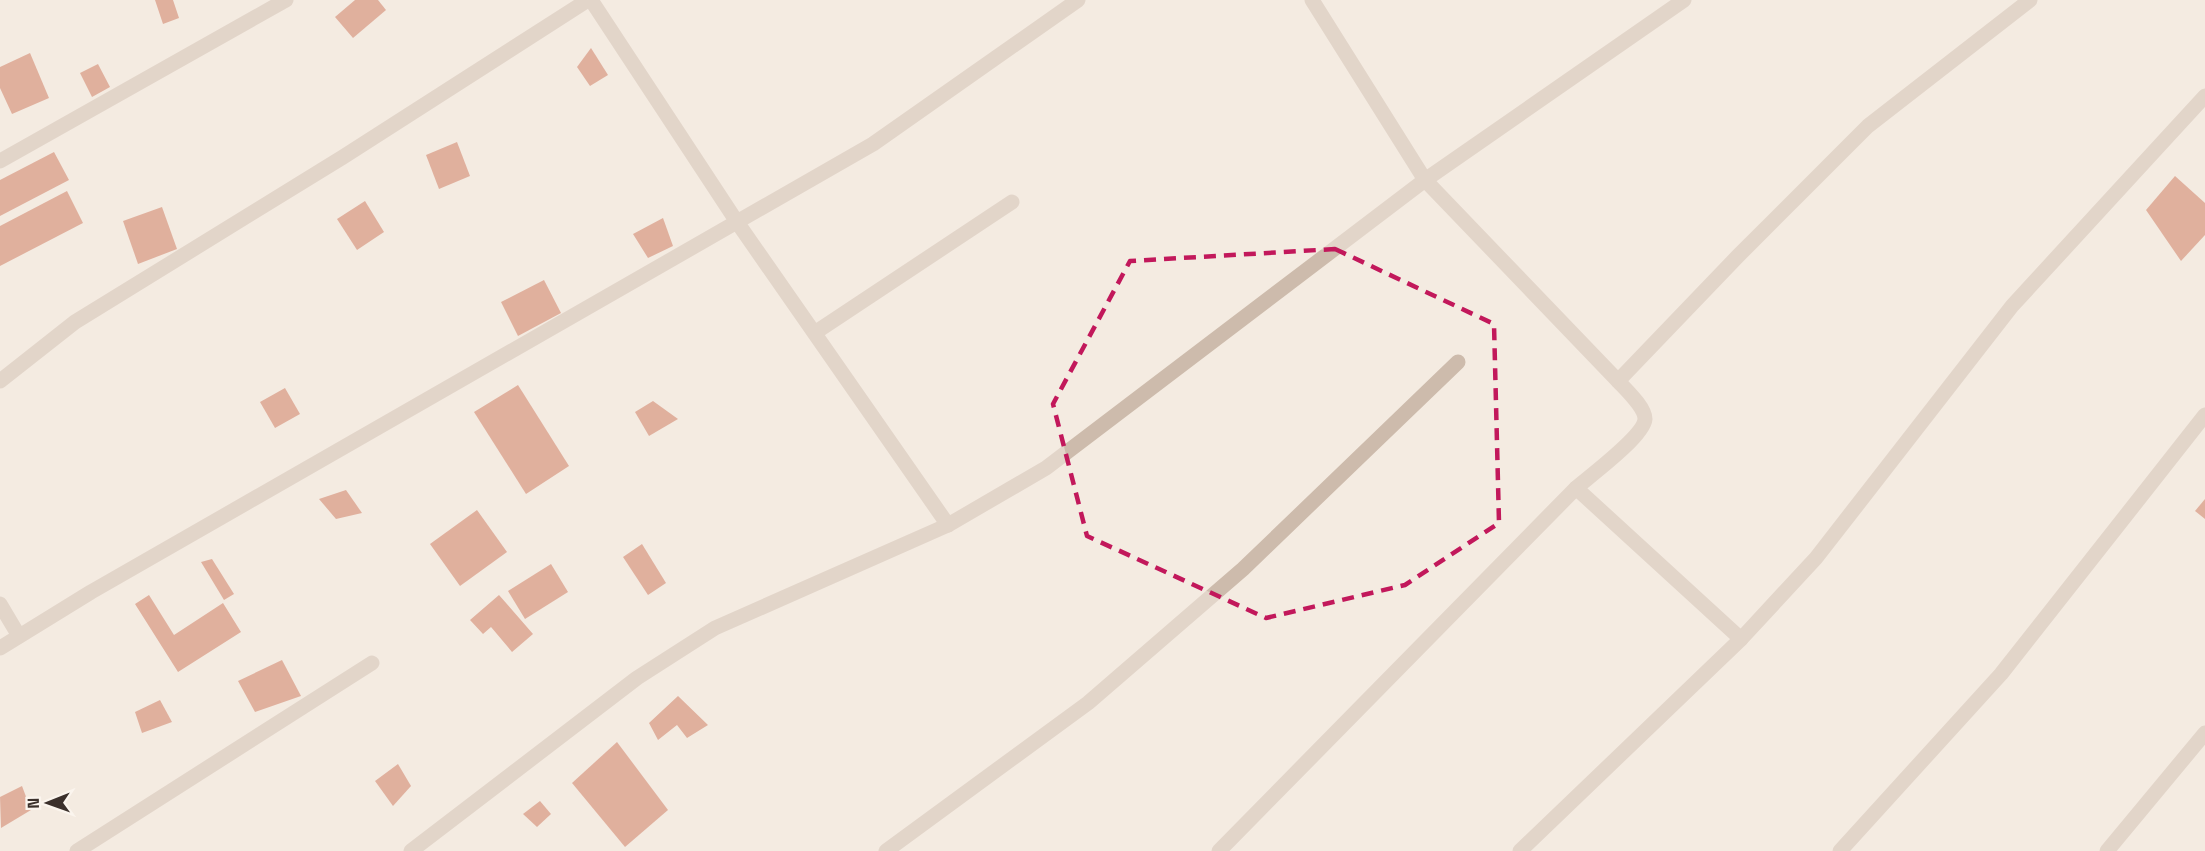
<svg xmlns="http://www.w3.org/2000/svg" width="2205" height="851" font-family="'Space Grotesk',sans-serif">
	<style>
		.building { fill: #c8694b }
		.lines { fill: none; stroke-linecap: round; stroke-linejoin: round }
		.minor { stroke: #cdbbac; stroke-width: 15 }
		.marked { fill: none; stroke: #c2185b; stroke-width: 4.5; stroke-dasharray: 12 8; stroke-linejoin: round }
	</style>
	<rect width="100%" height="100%" fill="#f4ebe1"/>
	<g class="building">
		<path d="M155,0h18l6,18 -16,6z"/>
		<path d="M355,0h23l8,10 -33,28 -18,-21z"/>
		<path d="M591,48l17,27 -18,11 -13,-19z"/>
		<path d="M30,53l19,45 -37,16 -12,-26v-21z"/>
		<path d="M98,64l12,23 -18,10 -12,-24z"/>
		<path d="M457,142l13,34 -31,13 -13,-34z"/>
		<path d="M54,152l15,28 -69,36v-36z"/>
		<path d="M2175,176l30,27v32l-24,26 -35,-51z"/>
		<path d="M67,191l16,32 -83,43v-40z"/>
		<path d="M365,201l19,31 -27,18 -20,-31z"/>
		<path d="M162,207l15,42 -39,15 -15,-43z"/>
		<path d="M663,218l10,28 -25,12 -15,-24z"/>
		<path d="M544,280l17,33 -43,23 -17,-34z"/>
		<path d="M518,385l51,81 -43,28 -52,-82z"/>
		<path d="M285,388l15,26 -25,14 -15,-26z"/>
		<path d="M653,401l25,18 -29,17 -14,-24z"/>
		<path d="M346,490l16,23 -26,6 -17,-20z"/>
		<path d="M2205,499v20l-10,-8z"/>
		<path d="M477,510l30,42 -47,34 -30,-42z"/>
		<path d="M642,544l24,39 -18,12 -25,-38z"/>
		<path d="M212,559l22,35 -10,6 -23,-38z"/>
		<path d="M551,564l17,28 -43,27 -17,-28z"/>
		<path d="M149,595l25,40 49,-32 18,29 -63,40 -43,-68z"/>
		<path d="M499,595l34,39 -21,18 -21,-25 -8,7 -13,-14z"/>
		<path d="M282,660l19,36 -46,16 -17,-31z"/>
		<path d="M678,696l30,29 -21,13 -10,-13 -19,15 -9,-17z"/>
		<path d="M160,700l12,22 -30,11 -7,-21z"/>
		<path d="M617,742l51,68 -43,37 -53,-64z"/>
		<path d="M398,764l13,22 -18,20 -18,-25z"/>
		<path d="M22,786l9,24 -30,18 -1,-31z"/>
		<path d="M540,801l11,13 -14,13 -14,-13z"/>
	</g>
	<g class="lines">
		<g class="minor">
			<path d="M591,0l146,222 211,303"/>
			<path d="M0,161l286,-161"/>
			<path d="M816,332l196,-130"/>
			<path d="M0,381l75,-59 268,-165 245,-157"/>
			<path d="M1618,381l119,-124 131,-131 162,-126"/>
			<path d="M1576,488l165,151"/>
			<path d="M0,604l19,32"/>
			<path d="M0,648l91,-56 782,-448 205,-144"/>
			<path d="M77,851l295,-188"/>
			<path d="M411,851l226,-173 78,-50 233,-103 98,-57 379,-288 259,-180"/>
			<path d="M886,851l202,-148 155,-134 215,-207"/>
			<path d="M1219,851l357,-363c14,-12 68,-52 69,-69 0,-12 -19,-29 -27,-38l-193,-201 -113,-180"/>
			<path d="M1520,851l221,-212 75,-81 196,-252 193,-210"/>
			<path d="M1840,851l161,-177 204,-259"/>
			<path d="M2107,851l98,-118"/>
		</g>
	</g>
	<path d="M0 0H2205V851H0ZM1335,249l159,75 5,199 -94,62 -139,33 -179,-82 -34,-132 77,-143z" fill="#f4ebe1" fill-opacity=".55" fill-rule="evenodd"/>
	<path class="marked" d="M1335,249l159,75 5,199 -94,62 -139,33 -179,-82 -34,-132 77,-143z"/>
	<g transform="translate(48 803) rotate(269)" stroke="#fbf5ee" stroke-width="4.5" paint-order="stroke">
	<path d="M0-4.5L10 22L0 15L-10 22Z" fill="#3b302b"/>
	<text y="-9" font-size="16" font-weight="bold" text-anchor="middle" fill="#3b302b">N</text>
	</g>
</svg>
